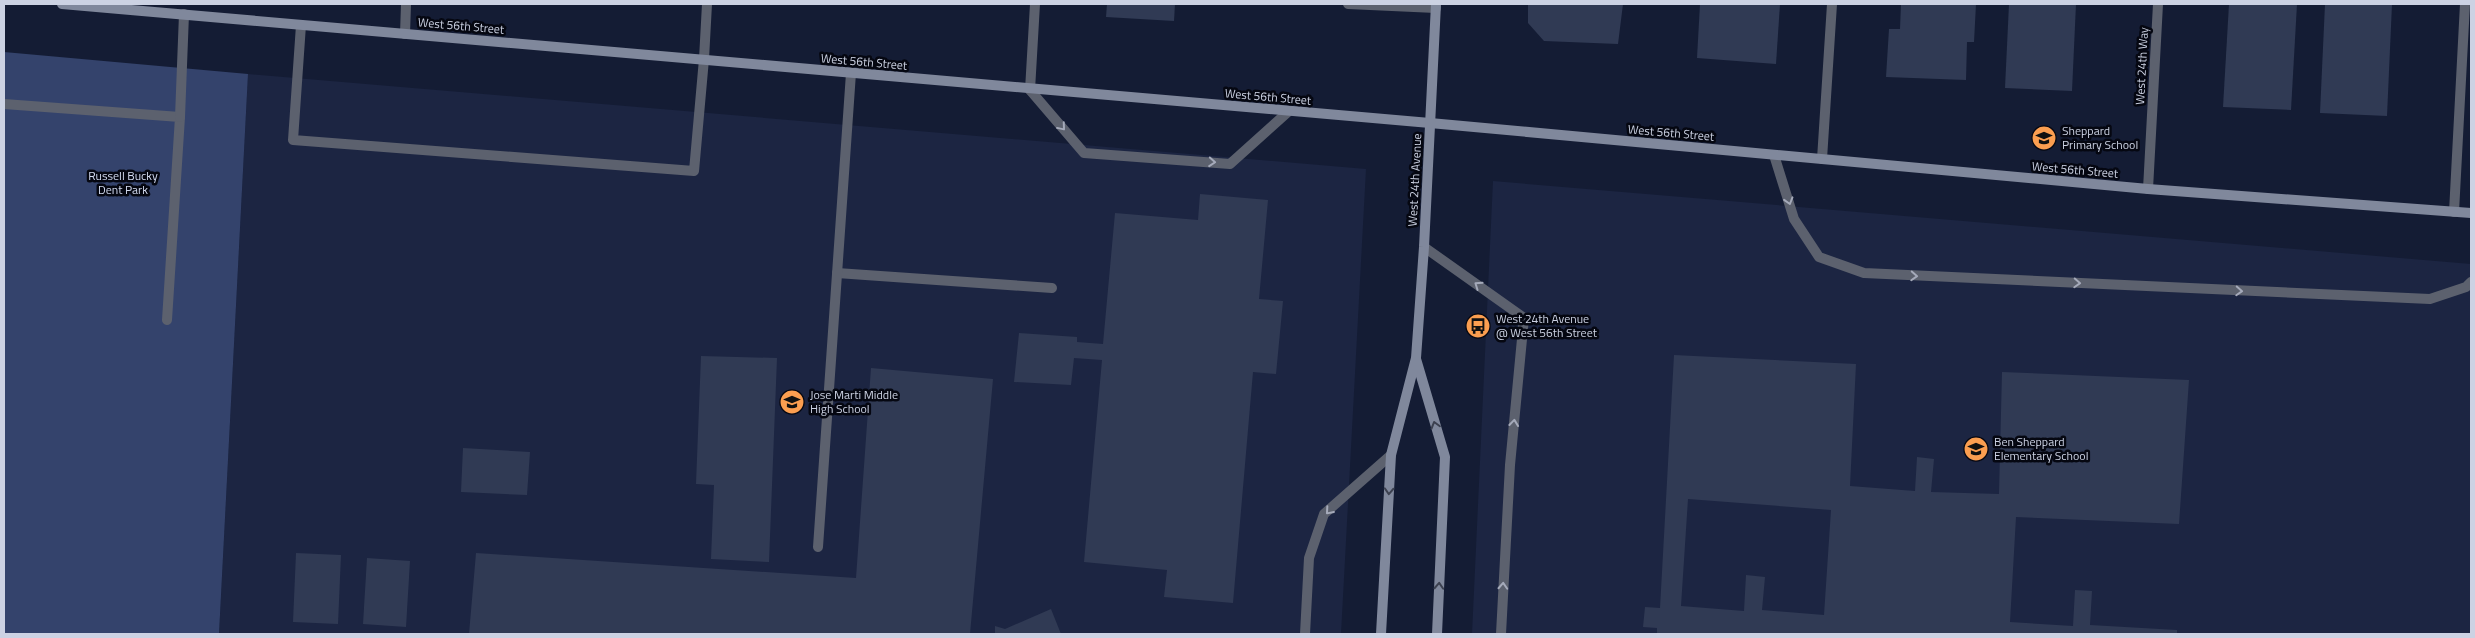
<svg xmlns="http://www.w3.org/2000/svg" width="2475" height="638" font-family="'Titillium Web',sans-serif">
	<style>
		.built { fill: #1c2542 }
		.green { fill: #34436c }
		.building { fill: #303a54; fill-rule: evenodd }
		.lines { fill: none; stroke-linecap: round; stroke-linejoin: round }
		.lane { stroke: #5c616e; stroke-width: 10 }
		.street { stroke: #5c616e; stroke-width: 10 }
		.secondary { stroke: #80889c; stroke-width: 10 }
		.oneway { stroke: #a5aaba }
		.oneway2 { stroke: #3c4150 }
		.labels { text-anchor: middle; stroke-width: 5; stroke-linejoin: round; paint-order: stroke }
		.street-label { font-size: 12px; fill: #ccd2e3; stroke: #050711 }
		.poi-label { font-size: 12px; fill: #ccd2e3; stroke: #050711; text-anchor: start }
		.park-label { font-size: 12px; fill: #d3dbf0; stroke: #050711 }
	</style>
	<rect width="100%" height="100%" fill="#141c34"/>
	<g class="built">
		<path d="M248,74l1118,95 -25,465h-1122z"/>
		<path d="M1493,181l978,83v370h-999z"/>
	</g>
	<path class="green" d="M4,52l244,22 -29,560h-215z"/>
	<g class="building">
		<path d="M1107,4h68l-1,17 -68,-4z"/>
		<path d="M1528,4h95l-5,40 -74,-3 -16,-18z"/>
		<path d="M1700,4h80l-4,60 -79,-6z"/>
		<path d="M1901,4h75l-2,38h-7l-1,38 -80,-3 3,-48h11z"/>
		<path d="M2009,4h67l-4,87 -67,-3z"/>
		<path d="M2229,4h68l-6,106 -68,-3z"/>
		<path d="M2325,4h67l-5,112 -67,-3z"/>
		<path d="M1200,194l68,6 -9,99 24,2 -7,73 -23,-2 -20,231 -69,-6 3,-27 -83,-8 18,-202 -28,-2 -3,27 -57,-3 5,-49 58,4v5l26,2 12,-131 83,7z"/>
		<path d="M1674,355l182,9 -6,122 65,5 2,-34 17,2 -3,33 68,2 3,-122 187,8 -10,144 -163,-7 -6,105 63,4 2,-36 17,1 -2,34 87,5v4h-520v-6l-14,-1 2,-20 15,1zM1688,499l143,11 -7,105 -62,-5 3,-33 -19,-2 -2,36 -63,-5z"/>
		<path d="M701,356l76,2 -8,204 -58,-3 3,-74 -18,-1z"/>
		<path d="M871,368l122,11 -23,255h-501l7,-81 380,25z"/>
		<path d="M463,448l67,4 -3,43 -66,-3z"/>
		<path d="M296,553l45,2 -3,69 -45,-2z"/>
		<path d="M367,558l43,3 -4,66 -43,-3z"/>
		<path d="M1051,609l10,25h-66v-8l10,3z"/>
	</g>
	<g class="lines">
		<g class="lane">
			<path d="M1348,4l88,4"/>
			<path d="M301,25l-8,115 401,31 10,-112"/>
			<path d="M1030,90l54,63 146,11 59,-53"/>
			<path d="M4,104l176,13 -13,203"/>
			<path d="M180,117l4,-103"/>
			<path d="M1774,155l20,64 25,38 45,16 566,26 36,-12 5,-5"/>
			<path d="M1822,159l10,-155"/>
			<path d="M2454,212l11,-208"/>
			<path d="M1424,247l100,71 -14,147 -9,169"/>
			<path d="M837,273l215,15"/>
			<path d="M818,547l33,-474"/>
			<path d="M1305,634l4,-76 15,-44 67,-59"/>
		</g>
		<g class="street">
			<path d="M405,34l1,-30"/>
			<path d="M704,59l3,-55"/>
			<path d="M1030,90l5,-86"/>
			<path d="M2148,189l10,-185"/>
		</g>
		<g class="secondary">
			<path d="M62,4l1368,119 718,66 323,24"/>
			<path d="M1416,359l29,98 -8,177"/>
			<path d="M1381,634l10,-179 25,-97 8,-111 12,-243"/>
		</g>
	</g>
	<defs><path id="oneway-chevron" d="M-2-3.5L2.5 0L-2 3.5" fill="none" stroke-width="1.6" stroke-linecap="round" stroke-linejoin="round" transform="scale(1.25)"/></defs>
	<g class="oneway">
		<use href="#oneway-chevron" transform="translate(1062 127) rotate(50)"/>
		<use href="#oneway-chevron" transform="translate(1212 162) rotate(4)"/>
		<use href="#oneway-chevron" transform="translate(1789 201) rotate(73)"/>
		<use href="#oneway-chevron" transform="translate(1914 276) rotate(3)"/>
		<use href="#oneway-chevron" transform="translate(2077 283) rotate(3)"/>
		<use href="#oneway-chevron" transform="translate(1478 285) rotate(-145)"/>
		<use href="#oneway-chevron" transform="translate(2239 291) rotate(3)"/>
		<use href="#oneway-chevron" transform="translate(1514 423) rotate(-84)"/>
		<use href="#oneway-chevron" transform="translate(1329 511) rotate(131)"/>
		<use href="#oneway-chevron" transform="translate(1503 586) rotate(-87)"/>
	</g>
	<g class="oneway2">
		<use href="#oneway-chevron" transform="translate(1435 425) rotate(-106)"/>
		<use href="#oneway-chevron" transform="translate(1389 491) rotate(93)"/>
		<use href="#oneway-chevron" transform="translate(1439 586) rotate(-87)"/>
	</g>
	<defs>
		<symbol id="school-disc" viewBox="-11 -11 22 22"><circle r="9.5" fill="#fb9e50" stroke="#050711"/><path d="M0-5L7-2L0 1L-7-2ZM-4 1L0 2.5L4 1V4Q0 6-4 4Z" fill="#111"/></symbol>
		<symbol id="bus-disc" viewBox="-11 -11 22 22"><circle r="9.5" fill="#fb9e50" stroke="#050711"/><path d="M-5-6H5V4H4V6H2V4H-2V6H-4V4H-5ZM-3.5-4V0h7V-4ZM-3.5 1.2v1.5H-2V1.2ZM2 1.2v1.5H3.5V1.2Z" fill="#111"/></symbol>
	</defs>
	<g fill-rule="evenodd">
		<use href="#school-disc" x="2030" y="124" width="28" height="28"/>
		<use href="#bus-disc" x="1464" y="312" width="28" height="28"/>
		<use href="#school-disc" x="778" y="388" width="28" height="28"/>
		<use href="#school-disc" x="1962" y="435" width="28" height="28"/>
	</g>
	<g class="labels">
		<g class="street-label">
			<text transform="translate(461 26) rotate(5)" y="4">West 56th Street</text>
			<text transform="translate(864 62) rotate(5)" y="4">West 56th Street</text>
			<text transform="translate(2142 66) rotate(-87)" y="4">West 24th Way</text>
			<text transform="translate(1268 97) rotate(5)" y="4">West 56th Street</text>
			<text transform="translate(1671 133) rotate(5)" y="4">West 56th Street</text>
			<text transform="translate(2075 170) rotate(5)" y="4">West 56th Street</text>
			<text transform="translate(1415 180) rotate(-87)" y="4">West 24th Avenue</text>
		</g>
		<g class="poi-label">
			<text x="2062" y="135">Sheppard<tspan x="2062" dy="14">Primary School</tspan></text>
			<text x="1496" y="323">West 24th Avenue<tspan x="1496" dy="14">@ West 56th Street</tspan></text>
			<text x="810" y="399">Jose Marti Middle<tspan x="810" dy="14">High School</tspan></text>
			<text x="1994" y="446">Ben Sheppard<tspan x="1994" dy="14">Elementary School</tspan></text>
		</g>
		<g class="park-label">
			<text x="123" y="180">Russell Bucky<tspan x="123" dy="14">Dent Park</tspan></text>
		</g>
	</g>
	<rect width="2475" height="638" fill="none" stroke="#ccd2e3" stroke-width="10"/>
</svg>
